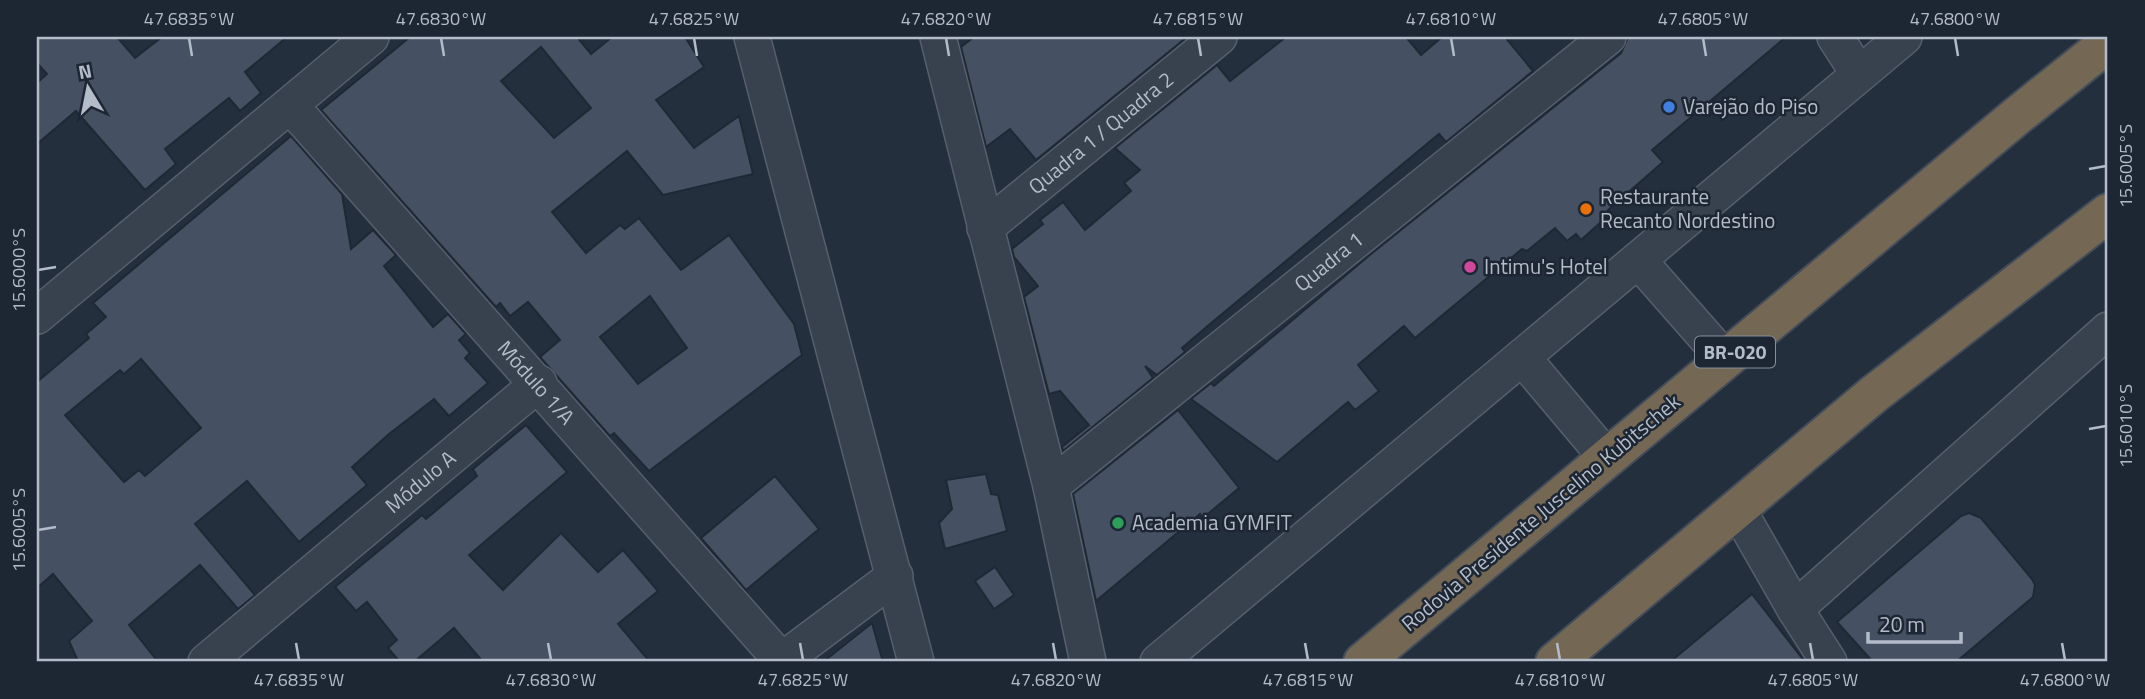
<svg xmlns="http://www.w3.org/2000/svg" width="2145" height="699" font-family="'Titillium Web',sans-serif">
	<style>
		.building { fill: #455162; stroke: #1f2835; stroke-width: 2; fill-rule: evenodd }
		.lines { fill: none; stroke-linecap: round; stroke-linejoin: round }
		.minor-casing { stroke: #565f6c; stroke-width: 38 }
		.highway-casing { stroke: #434c59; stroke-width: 42 }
		.minor { stroke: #38414e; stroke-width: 35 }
		.highway { stroke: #746855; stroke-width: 38 }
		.ticks { fill: none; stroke: #b4bcc9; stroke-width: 2.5 }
		.shop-dot { fill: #3f7fe0; stroke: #1d2633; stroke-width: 2.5 }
		.food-dot { fill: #e8710a; stroke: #1d2633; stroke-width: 2.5 }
		.hotel-dot { fill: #d1479c; stroke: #1d2633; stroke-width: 2.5 }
		.leisure-dot { fill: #2e9e5b; stroke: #1d2633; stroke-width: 2.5 }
		.labels { text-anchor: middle; stroke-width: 5; stroke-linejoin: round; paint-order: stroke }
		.shield { fill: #1d2633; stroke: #878f9c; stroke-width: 2 }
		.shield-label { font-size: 19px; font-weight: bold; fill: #b4bcc9 }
		.poi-label { font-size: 21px; fill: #b4bcc9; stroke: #1d2633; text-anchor: start }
		.street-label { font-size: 21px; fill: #b4bcc9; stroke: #1d2633 }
		.neatline { fill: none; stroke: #b4bcc9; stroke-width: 2.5 }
		.ticks-label { font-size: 18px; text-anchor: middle; fill: #b4bcc9 }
	</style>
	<rect width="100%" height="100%" fill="#242f3e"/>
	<g class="building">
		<path d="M37,37h80l18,21 27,-21h125l-42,35 16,21 -21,18 -11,-13 -64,51 11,15 -31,26 -69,-79 -39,33v-61l10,-9 -10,-11z"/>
		<path d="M410,37h167l14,17 21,-17h73l19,30 -48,33 38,48 45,-32 14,58 -90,21 -36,-44 -75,61 34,41 34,-28 5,4 14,-11 42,52 48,-35 65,89 8,31 -153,116 -35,-38 -4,3 -70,-79 20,-17 -32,-38 -18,14 -10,-13 -4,4 -175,-197zM541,47l50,61 -37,30 -53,-57zM650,296l37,52 -49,36 -38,-47z"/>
		<path d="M974,37h213l-151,123 -26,-31 -24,18 -25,-100z"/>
		<path d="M1286,37h120l15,18 21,-18h63l28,34 -87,71 -7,-8 -229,190 -28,24 3,4 -28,23 -12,-9 8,12 -90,73 -1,-4 27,-22 -29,-34 -11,3 -25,-97 14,-11 -24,-29 -2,-8 31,-25 -3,-4 23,-18 22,28 46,-39 -7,-8 16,-13 -25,-22 102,-83 13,16z"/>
		<path d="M1628,37h158l-134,113 11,12 -55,48 3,3 -30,27 -5,-6 -9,7 -12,-13 -28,23 -5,-2 -107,89 -11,-12 -46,39 21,26 -24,19 -7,-8 -71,60 -86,-63 20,-16 3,3 157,-132 250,-201z"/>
		<path d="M291,136l51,58 9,55 22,-19 23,25 -12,11 49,61 15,-13 18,20 -7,6 11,13 -5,5 23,25 -39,33 -15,-17 -45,35 -37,33 15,18 -68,57 -52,-61 -52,43 60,71 -17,14 -38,-44 -71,60 29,37 -80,-1 -9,-20 23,-20 -39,-47 -16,14v-206l52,-44 -3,-4 20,-17 -13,-14zM141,359l60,69 -56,48 -6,-6 -15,12 -59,-67 55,-45 4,4z"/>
		<path d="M1178,410l61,78 -36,30 -3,-4 -104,87 -23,-107z"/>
		<path d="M526,425l41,47 -98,83 34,35 58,-57 37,39 25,-22 35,41 -40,33 32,38h-167l-29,-34 -40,34h-14l-12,-14 9,-8 -30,-38 -11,9 -21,-24 87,-72 4,4 51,-43 -4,-7z"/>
		<path d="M986,474l5,20 7,1 9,36 -62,18 -6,-26 13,-14 -6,-29z"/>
		<path d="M775,476l44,53 -73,61 -45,-52z"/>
		<path d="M1969,513l12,5 51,61 3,6 -2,12 -77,65h-83l-36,-40 124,-106z"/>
		<path d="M995,567l19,28 -20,14 -19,-28z"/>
		<path d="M1752,594l53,68h-135z"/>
		<path d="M872,623l11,39h-60z"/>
	</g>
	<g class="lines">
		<defs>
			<g id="minor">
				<path d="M752,37l164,625"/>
				<path d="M938,37l113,449 37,176"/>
				<path d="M1835,37l24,37"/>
				<path id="s1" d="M290,105l492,556"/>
				<path id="s2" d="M985,228l234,-191"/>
				<path d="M1638,260l87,99"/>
				<path d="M37,316l334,-279"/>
				<path d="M1522,357l85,101"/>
				<path id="s3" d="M1051,486l557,-449"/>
				<path d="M1737,508l58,101"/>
				<path id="s4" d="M206,662l333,-279"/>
				<path d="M780,662l115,-86"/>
				<path d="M1158,662l746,-625"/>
				<path d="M1829,662l-34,-53 313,-279"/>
			</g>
			<g id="highway">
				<path d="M1363,662l655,-547 90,-72"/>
				<path d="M1555,662l319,-268 234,-181"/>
			</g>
		</defs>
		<use href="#minor" class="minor-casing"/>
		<use href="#highway" class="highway-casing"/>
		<use href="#minor" class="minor"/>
		<use href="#highway" class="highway"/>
	</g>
	<path class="ticks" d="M189,38l3,18M441,38l3,18M694,38l3,18M946,38l3,18M1198,38l3,18M1451,38l3,18M1703,38l3,18M1955,38l3,18M2089,169l17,-3M38,270l18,-3M2089,429l17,-3M38,530l18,-3M296,643l3,17M548,643l3,17M800,643l3,17M1053,643l3,17M1305,643l3,17M1557,643l3,17M1810,643l3,17M2062,643l3,17"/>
	<circle class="shop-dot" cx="1669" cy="107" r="7"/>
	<circle class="food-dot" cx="1586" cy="209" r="7"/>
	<circle class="hotel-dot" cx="1470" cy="267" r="7"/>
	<circle class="leisure-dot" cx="1118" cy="523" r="7"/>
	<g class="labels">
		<rect class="shield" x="1695" y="336.5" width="80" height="31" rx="5"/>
		<g class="shield-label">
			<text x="1735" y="359">BR-020</text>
		</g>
		<g class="poi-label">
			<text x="1683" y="114">Varejão do Piso</text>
			<text x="1600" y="204">Restaurante<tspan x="1600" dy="24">Recanto Nordestino</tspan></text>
			<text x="1484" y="274">Intimu's Hotel</text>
			<text x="1132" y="530">Academia GYMFIT</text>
		</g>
		<g class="street-label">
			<text dy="7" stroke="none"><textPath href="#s2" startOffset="150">Quadra 1 / Quadra 2</textPath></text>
			<text dy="7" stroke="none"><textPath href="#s3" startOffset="357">Quadra 1</textPath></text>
			<text dy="7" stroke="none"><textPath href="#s1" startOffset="371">Módulo 1/A</textPath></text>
			<text dy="7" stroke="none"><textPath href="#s4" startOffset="280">Módulo A</textPath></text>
			<text transform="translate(1541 513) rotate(-40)" y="7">Rodovia Presidente Juscelino Kubitschek</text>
		</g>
	</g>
	<rect width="2145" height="699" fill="none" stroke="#1d2633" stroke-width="77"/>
	<g transform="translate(88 88) rotate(350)" stroke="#1d2633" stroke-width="5" paint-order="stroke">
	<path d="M0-5L12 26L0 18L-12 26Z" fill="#b4bcc9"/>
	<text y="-10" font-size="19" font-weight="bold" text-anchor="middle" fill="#b4bcc9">N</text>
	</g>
	<path d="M1868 632v10h93v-10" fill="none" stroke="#b4bcc9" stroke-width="3.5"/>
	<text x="1879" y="632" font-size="21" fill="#b4bcc9" stroke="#1d2633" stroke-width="5" paint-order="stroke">20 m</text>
	<rect x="38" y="38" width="2068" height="622" class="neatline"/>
	<g class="ticks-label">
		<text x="189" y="25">47.6835°W</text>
		<text x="441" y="25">47.6830°W</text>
		<text x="694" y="25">47.6825°W</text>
		<text x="946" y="25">47.6820°W</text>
		<text x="1198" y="25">47.6815°W</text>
		<text x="1451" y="25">47.6810°W</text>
		<text x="1703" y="25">47.6805°W</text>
		<text x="1955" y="25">47.6800°W</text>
		<text transform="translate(2126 166) rotate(-90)" y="6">15.6005°S</text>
		<text transform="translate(19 270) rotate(-90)" y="6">15.6000°S</text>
		<text transform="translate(2126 426) rotate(-90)" y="6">15.6010°S</text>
		<text transform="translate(19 530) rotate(-90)" y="6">15.6005°S</text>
		<text x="299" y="686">47.6835°W</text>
		<text x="551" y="686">47.6830°W</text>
		<text x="803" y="686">47.6825°W</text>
		<text x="1056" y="686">47.6820°W</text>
		<text x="1308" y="686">47.6815°W</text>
		<text x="1560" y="686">47.6810°W</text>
		<text x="1813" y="686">47.6805°W</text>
		<text x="2065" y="686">47.6800°W</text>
	</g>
</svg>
